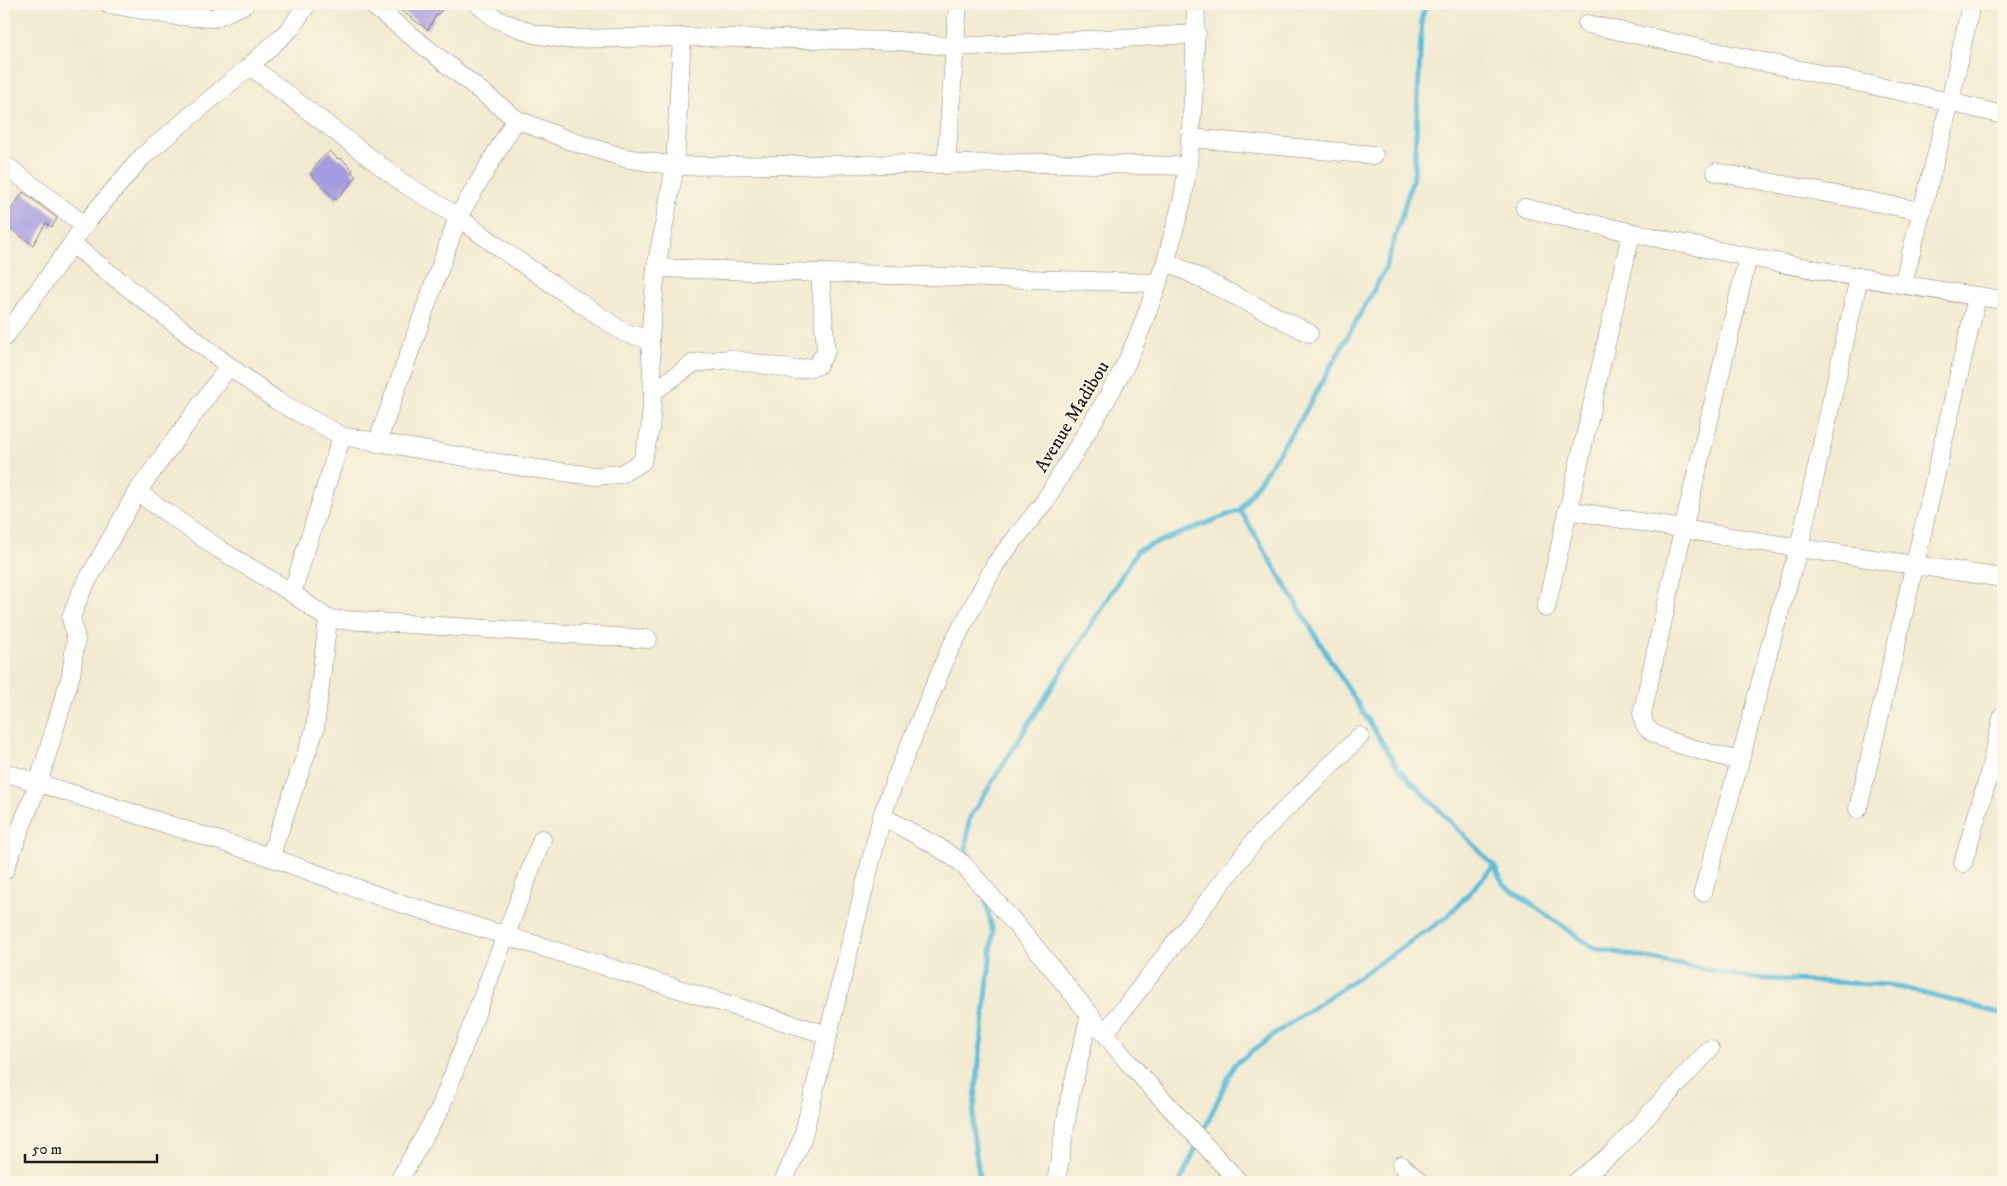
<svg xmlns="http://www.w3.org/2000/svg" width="2007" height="1186" font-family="'IM FELL DW Pica',serif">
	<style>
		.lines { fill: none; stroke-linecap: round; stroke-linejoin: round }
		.stream { stroke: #5dbedb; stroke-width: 5 }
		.building { fill: #a59be1 }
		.minor-casing { stroke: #878376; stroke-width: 19 }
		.minor { stroke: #fff; stroke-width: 18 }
		.labels { text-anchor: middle; stroke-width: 4.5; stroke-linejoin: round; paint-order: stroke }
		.street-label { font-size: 19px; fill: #1c1c1c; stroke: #fcf5e5 }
	</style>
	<rect width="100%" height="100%" fill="#fcf5e5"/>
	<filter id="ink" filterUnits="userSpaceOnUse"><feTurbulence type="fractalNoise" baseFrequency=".02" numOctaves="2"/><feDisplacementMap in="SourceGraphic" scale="10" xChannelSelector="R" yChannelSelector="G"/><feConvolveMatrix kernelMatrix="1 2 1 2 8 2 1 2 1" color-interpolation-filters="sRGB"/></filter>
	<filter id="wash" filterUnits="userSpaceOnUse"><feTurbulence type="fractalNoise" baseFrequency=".0096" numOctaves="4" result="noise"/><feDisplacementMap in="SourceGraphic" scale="20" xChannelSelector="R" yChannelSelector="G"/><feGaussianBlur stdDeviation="1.12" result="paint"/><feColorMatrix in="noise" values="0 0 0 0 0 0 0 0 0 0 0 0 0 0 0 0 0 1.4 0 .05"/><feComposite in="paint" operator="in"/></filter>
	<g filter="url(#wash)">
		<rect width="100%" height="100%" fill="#f2ead0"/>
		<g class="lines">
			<g class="stream">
				<path d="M972,864l-6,-15 3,-30 169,-269 102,-40 60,-89 85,-151 29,-95 8,-159 5,-12"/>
				<path d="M1494,866l10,19 90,63 157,30 140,7 112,29"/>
				<path d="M980,1182l-8,-55 21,-194 -8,-35"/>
				<path d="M1180,1182l54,-117 49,-37 164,-111 47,-51 -95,-97 -64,-101 -95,-158"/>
			</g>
		</g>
		<g id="blocks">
			<g class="building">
				<path d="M392,4h56l-13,13 -7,13z"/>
				<path d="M330,151l8,8 3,-1 12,12 -1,2 4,5 -20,23 -26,-26 9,-13z"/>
				<path d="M23,192l34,26 -5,9 -6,-4 -13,22 -29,-21v-4z"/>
			</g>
		</g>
	</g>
	<g filter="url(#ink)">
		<use href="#blocks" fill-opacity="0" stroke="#878376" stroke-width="1"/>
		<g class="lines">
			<defs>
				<g id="minor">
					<path d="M109,4l66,12 39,2 31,-14"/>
					<path d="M371,4l145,115 52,21 57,18 50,8 373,-3 140,3"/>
					<path d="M478,4l18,15 38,15 32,5 116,-2 217,4 56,6 242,-13"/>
					<path d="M1587,24l363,78 53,13"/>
					<path d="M250,66l153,117 55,34 46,34 119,81 27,8"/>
					<path d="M1191,138l183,17"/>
					<path d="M4,164l80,61"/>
					<path d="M946,165l12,-161"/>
					<path d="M1716,172l205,39"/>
					<path d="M1525,208c157,38 317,69 478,92"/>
					<path d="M72,244l157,122 48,35 65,35 180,31 73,9 26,-2 21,-12 8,-32 3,-38 -3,-52 6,-72 19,-102 7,-129"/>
					<path d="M1166,261l143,72"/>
					<path d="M656,268l502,15"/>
					<path d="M1903,284l47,-182 21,-98"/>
					<path d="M4,338l68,-94 12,-19 58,-68 108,-91 41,-38 16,-24"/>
					<path d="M229,366l-92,126 82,57 73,44"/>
					<path d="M653,392l41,-29 35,-4 67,11 21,-4 9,-15 -6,-78"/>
					<path d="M377,443l81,-226 58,-98"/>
					<path d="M1567,510l232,38 204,30"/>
					<path d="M1546,608l85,-374"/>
					<path d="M328,619l320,20"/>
					<path d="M1740,761c-18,-5 -88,-20 -95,-36 -2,-3 -2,-8 -3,-11l41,-184 65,-273"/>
					<path d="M4,772l266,85 120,43 438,135"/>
					<path d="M1858,809l119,-512"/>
					<path d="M882,816l56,31 24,16 65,74 100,124 112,121"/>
					<path d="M270,857l45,-128 13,-110 -36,-26 50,-157"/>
					<path d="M1963,863l25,-85 15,-63"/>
					<path d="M4,871l34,-87 33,-109 5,-36 -5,-21 10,-26 56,-100"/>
					<path d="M1703,892l37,-131 34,-130 25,-83 60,-271"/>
					<path d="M1105,1033l154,-198 101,-99"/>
					<path d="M1401,1165l18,17"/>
					<path d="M398,1182l42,-73 102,-270"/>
					<path d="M783,1182l19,-42 80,-324 13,-36 54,-129 47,-88 49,-62 58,-96 22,-39 16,-37 25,-68 17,-64 5,-31 6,-78 2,-84"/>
					<path d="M1056,1182l14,-85 20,-83"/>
					<path d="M1576,1182l39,-31 95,-102"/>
				</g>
			</defs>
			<use href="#minor" class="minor-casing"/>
			<use href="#minor" class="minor"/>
		</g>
	</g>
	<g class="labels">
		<g class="street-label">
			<text transform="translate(1071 416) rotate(-59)" y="7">Avenue Madibou</text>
		</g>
	</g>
	<rect width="2007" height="1186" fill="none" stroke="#fcf5e5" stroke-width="20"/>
	<path d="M25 1154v8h132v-8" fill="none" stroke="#1c1c1c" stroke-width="2.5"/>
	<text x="32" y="1154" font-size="15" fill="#1c1c1c" stroke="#fcf5e5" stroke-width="4" paint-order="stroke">50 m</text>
</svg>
